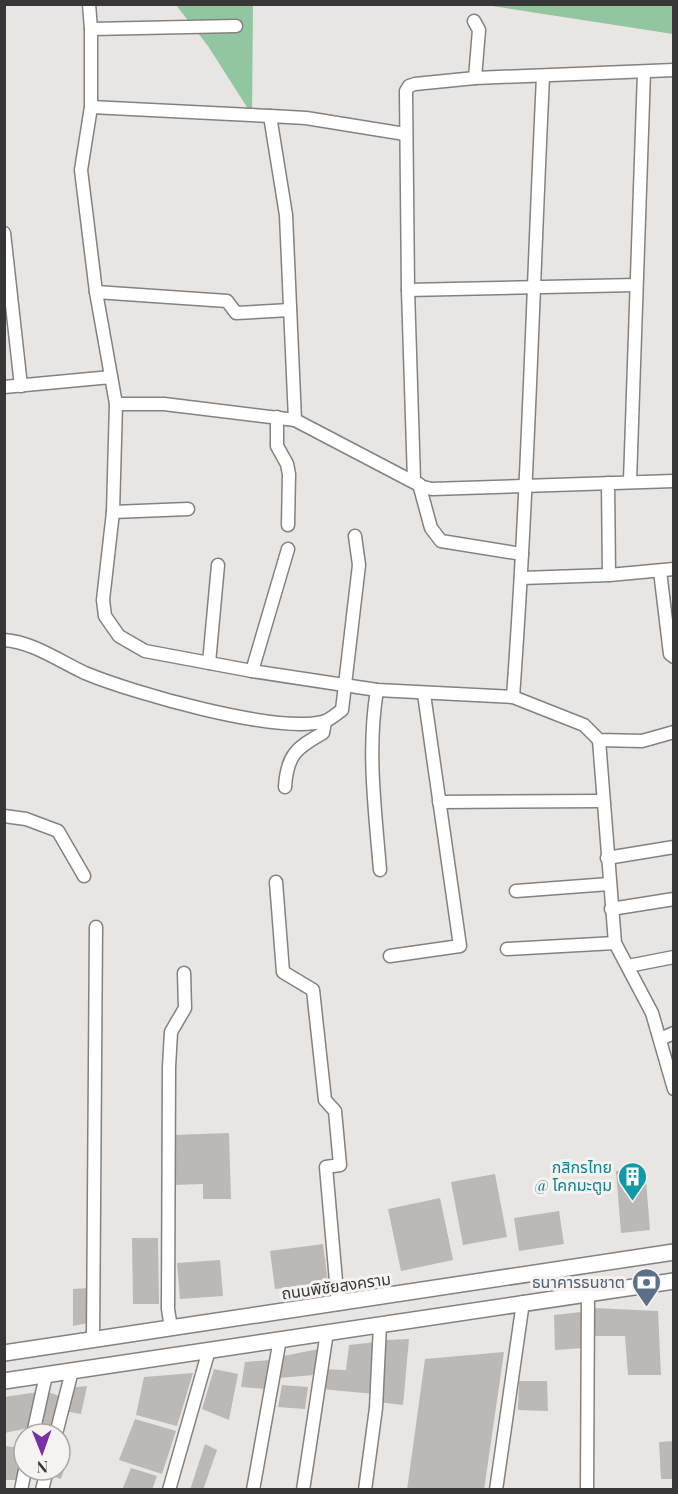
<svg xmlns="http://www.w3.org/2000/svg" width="678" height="1494" font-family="'Playfair Display','Noto Sans Thai',serif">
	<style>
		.green { fill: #92c6a1 }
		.building { fill: #bbb8b6 }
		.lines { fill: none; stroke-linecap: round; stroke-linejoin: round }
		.minor-casing { stroke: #84817f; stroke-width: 15 }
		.major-casing { stroke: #84817f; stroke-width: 18 }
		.minor { stroke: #fff; stroke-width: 12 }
		.major { stroke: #fff; stroke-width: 15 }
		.labels { text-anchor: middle; stroke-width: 6; stroke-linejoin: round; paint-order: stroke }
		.culture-label { font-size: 16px; fill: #0d838f; stroke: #f6f2f0; text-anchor: end }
		.service-label { font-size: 16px; fill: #4e5e75; stroke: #f6f2f0; text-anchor: end }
		.street-label { font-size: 16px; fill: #383636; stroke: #f6f2f0 }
	</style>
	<rect width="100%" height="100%" fill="#e9e5e3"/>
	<g class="green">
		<path d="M176,5h77l-1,110 -44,-69z"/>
		<path d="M486,5h187v29z"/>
	</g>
	<g class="building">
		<path d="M229,1133l2,66h-28v-15l-29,1 -2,-50z"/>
		<path d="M645,1168l5,62 -29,3 -5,-62z"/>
		<path d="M495,1174l12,63 -44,8 -12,-63z"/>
		<path d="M440,1198l13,62 -52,11 -13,-62z"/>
		<path d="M559,1211l5,33 -45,7 -5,-33z"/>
		<path d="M132,1238h26l1,66h-26z"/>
		<path d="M323,1244l5,38 -53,7 -5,-38z"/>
		<path d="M220,1260l3,36 -43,3 -3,-36z"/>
		<path d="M88,1288v35l-15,3v-37z"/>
		<path d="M594,1308l64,3 3,64h-33l-3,-39h-30z"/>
		<path d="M581,1312l2,36 -28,2 -1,-35z"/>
		<path d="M409,1339l-6,66 -25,-3 7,-62z"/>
		<path d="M376,1342l-1,52 -54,-5 2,-20 23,1 3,-25z"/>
		<path d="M319,1349l-5,26 -35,3 4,-22z"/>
		<path d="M504,1352l-20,138h-77l18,-131z"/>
		<path d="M270,1360l-4,29 -25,-2 4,-25z"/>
		<path d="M214,1369l24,5 -9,46 -27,-11z"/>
		<path d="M193,1373l-16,53 -41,-11 8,-38z"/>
		<path d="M519,1381h28l1,30 -30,-1z"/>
		<path d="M282,1385l26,2 -3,22 -27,-2z"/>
		<path d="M87,1386l-6,28 -17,-3 5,-23z"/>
		<path d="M38,1392l-9,36 -25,5v-36z"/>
		<path d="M48,1392l14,5 -6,31 -17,-5z"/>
		<path d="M135,1419l41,12 -14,43 -43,-14z"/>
		<path d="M674,1441v38h-13l-2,-37z"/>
		<path d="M205,1444l12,6 -14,40h-13z"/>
		<path d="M4,1446l20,2v13l-5,19h-15z"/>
		<path d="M60,1455l8,3 -7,21 -15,-5 2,-4h12z"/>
		<path d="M131,1468l26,8 -5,14h-30z"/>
	</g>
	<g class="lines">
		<defs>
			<g id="minor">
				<path d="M89,4l2,25v78l-10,63 15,122 20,112 -3,108 -10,88 2,16 14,20 26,15 107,20 125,19 136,7 71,28 15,15 43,1 32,-9"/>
				<path d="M474,21l5,9 -4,48"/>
				<path d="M91,29l145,-3"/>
				<path d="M91,107l179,9"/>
				<path d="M4,233l17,153"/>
				<path d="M408,290l228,-5"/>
				<path d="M96,292l131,9 9,12 54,-3"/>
				<path d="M4,387l107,-10"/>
				<path d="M116,404h48l131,16 128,67 9,2 242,-8"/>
				<path d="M277,417v29l10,18 2,10 -1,51"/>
				<path d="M295,420l-9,-205 -16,-99 36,2 99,16"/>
				<path d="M414,481l-6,-191 -2,-199 3,-5 6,-2 60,-6 199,-8"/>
				<path d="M630,481l14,-409"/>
				<path d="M608,483l1,92 65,-6"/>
				<path d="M419,484l12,44 10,13 81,13"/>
				<path d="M113,512l75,-3"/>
				<path d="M660,571l10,83 4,3"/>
				<path d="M522,578l87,-3"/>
				<path d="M4,640c29,2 55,21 81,33 48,20 188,60 237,49 7,-1 14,-8 20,-12l17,-145 -4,-29"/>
				<path d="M209,663l9,-98"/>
				<path d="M252,671l36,-122"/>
				<path d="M377,690c-10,60 -2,119 3,180"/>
				<path d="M513,697c15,-206 20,-413 30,-620"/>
				<path d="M599,740l16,203 37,70 22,76"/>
				<path d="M285,787c2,-32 11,-39 38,-54l2,-11"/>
				<path d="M439,802l164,-1"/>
				<path d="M4,816l22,3 32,12 26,45"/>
				<path d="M607,858l67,-11"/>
				<path d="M276,882l7,90 30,18 12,110 10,11 5,54 -14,2 12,137"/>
				<path d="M516,891l93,-7"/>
				<path d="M611,909l63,-10"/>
				<path d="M507,949l108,-6"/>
				<path d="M390,956l70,-10 -36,-252"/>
				<path d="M628,966l46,-9"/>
				<path d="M660,1039l14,-6"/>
				<path d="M171,1328l-3,-19 1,-242 2,-35 14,-24 -1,-35"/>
				<path d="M93,1340l3,-413"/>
				<path d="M33,1434l13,-59"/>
				<path d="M56,1434l16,-63"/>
				<path d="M21,1490l4,-20"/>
				<path d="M42,1490l5,-20"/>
				<path d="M169,1490l40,-140"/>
				<path d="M253,1490l27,-151"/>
				<path d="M303,1490l24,-158"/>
				<path d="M365,1490l11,-82 4,-84"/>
				<path d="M496,1490l27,-188"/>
				<path d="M587,1490l1,-197"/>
			</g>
			<g id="major">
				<path d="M4,1353l670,-101"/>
				<path d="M4,1381l670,-100"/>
			</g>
		</defs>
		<use href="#minor" class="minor-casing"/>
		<use href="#major" class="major-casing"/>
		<use href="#minor" class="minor"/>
		<use href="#major" class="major"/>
	</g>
	<defs>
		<symbol id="building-pin" viewBox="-11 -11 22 30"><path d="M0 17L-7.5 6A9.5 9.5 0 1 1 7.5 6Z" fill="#0f9aa8" stroke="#f6f2f0"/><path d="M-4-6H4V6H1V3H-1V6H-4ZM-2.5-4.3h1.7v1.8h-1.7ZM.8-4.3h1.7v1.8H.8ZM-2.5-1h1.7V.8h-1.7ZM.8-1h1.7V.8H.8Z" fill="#fff"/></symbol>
		<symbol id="bank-pin" viewBox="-11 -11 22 30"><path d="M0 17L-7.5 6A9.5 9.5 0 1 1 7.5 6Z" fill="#5c6f8a" stroke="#f6f2f0"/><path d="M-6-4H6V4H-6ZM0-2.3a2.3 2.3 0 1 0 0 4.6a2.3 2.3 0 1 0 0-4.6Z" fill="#fff"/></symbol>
	</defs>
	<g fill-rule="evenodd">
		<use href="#building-pin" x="616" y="1160" width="33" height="45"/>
		<use href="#bank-pin" x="630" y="1266" width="33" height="45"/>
	</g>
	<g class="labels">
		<g class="culture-label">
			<text x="612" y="1173">กสิกรไทย<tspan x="612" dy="18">@ โคกมะตูม</tspan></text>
		</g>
		<g class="service-label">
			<text x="625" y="1288">ธนาคารธนชาต</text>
		</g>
		<g class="street-label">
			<text transform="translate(336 1286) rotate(-8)" y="6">ถนนพิชัยสงคราม</text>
		</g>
	</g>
	<rect width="678" height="1494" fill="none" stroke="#383636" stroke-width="12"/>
	<g transform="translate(42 1452) rotate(179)"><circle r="28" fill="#f6f2f0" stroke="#aaa7a6" stroke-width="1.5"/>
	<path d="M0-4.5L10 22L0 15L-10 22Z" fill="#7831a4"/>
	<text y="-9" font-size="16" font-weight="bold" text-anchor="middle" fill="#383636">N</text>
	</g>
</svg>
